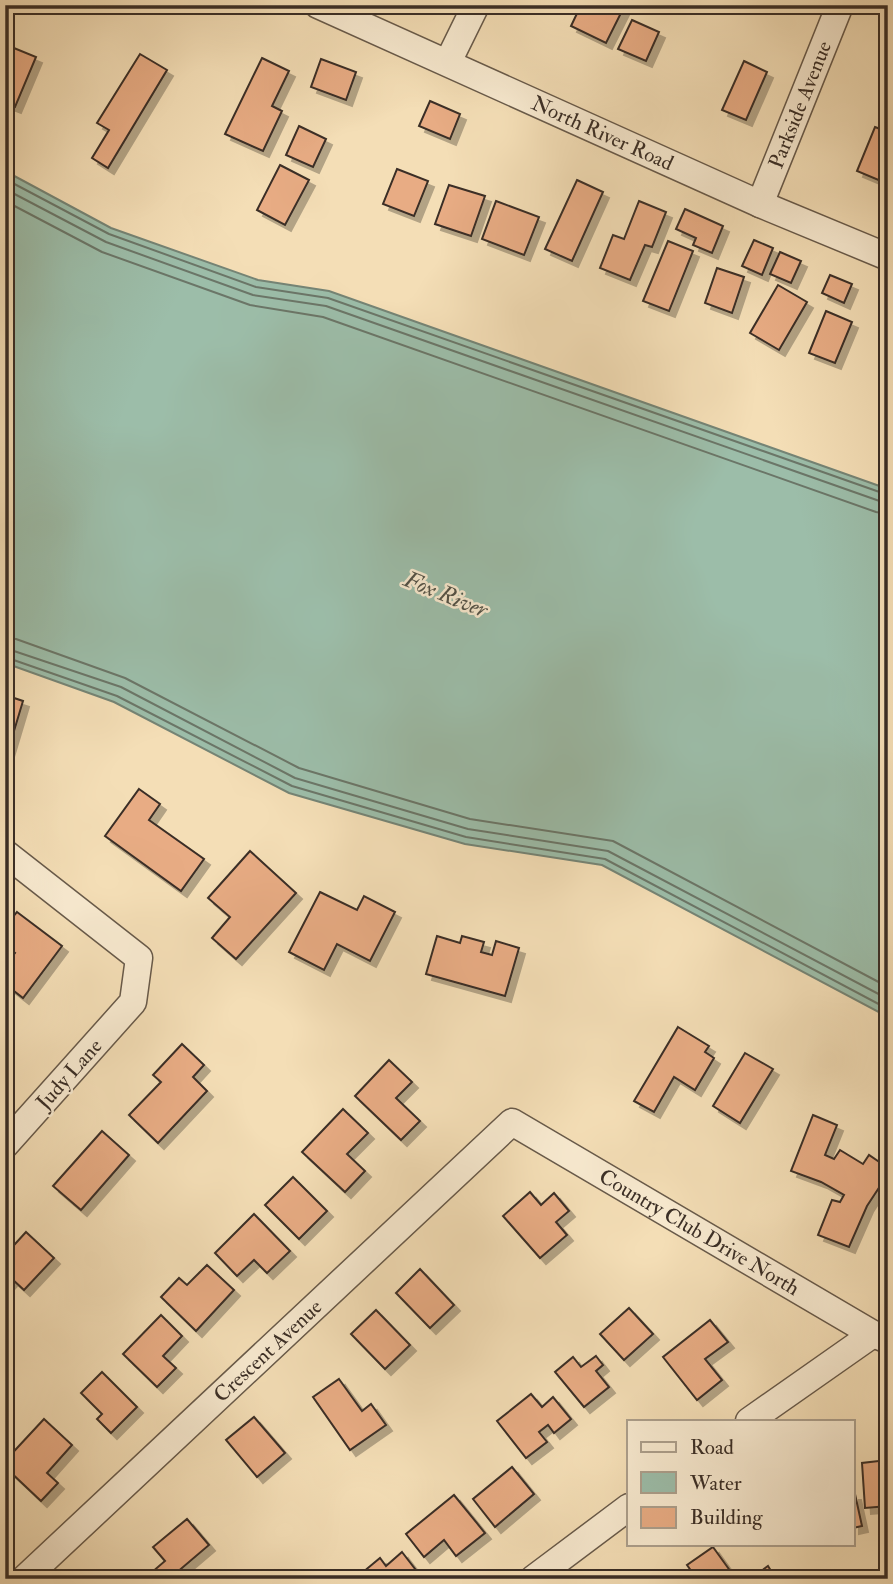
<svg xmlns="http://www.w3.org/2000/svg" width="893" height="1584" font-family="'IM FELL Double Pica',serif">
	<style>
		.water { fill: #9cbda9; stroke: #758475; stroke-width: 2 }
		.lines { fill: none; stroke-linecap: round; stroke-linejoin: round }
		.shore { stroke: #6b7668; stroke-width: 2 }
		.building { fill: #e8ac84; stroke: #3a2e26; stroke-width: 2; filter: url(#shadow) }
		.minor-casing { stroke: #685a4a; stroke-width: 29 }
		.minor { stroke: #f8ead0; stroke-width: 26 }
		.labels { text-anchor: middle; stroke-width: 5; stroke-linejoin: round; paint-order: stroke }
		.street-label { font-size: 21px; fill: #3a2e26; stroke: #f8ead0 }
		.water-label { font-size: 23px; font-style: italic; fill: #525247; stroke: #f8ead0 }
	</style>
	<defs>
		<filter id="shadow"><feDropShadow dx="6" dy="6" stdDeviation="0" flood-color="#0004"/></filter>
	</defs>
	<rect width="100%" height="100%" fill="#f4deb6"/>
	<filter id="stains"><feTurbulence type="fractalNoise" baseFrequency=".00286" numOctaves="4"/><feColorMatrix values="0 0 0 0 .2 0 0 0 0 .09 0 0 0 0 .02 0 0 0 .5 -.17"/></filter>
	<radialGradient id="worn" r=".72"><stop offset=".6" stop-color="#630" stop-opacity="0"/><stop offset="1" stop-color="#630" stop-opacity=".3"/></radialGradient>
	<path class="water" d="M5,171l106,57 147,52 71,11 559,198v528l-286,-152 -137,-21 -176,-51 -175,-91 -109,-39z"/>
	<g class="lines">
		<g class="shore">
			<path d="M5,179l104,55 147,53 72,11 560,197"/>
			<path d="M5,189l101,53 147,53 73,11 562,198"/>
			<path d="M5,201l97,51 148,53 73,12 553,195 12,2"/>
			<path d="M5,638l11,1 109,39 174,90 171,51 143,22 275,146"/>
			<path d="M5,648l116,39 174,91 173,51 140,22 280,148"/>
			<path d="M5,657l112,39 175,90 174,51 139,22 283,150"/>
		</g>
	</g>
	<g class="building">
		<path d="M581,5h44l-19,38 -35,-17z"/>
		<path d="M632,20l27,12 -13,29 -28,-12z"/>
		<path d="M9,46l27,11 -21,50 -10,-4v-48z"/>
		<path d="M140,54l27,16 -59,98 -16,-10 17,-28 -12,-7z"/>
		<path d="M262,58l27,13 -17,35 10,5 -19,40 -38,-17z"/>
		<path d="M321,59l35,13 -10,28 -35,-13z"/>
		<path d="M744,61l23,11 -21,48 -24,-10z"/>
		<path d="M430,101l30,13 -10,25 -31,-13z"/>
		<path d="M299,126l27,13 -13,28 -27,-12z"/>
		<path d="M875,127l13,5v52l-31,-13z"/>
		<path d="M280,165l29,15 -24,45 -28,-15z"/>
		<path d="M397,169l31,12 -14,35 -31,-12z"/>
		<path d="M577,180l26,12 -31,69 -27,-12z"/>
		<path d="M449,185l36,11 -14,40 -36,-12z"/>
		<path d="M496,201l43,16 -15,38 -42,-16z"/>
		<path d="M639,201l27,11 -14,35 -7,-2 -15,35 -30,-12 13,-33 11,4z"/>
		<path d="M685,209l38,17 -11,27 -19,-8 3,-7 -20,-9z"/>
		<path d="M754,240l19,8 -11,27 -20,-9z"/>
		<path d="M668,241l25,10 -24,60 -26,-10z"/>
		<path d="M780,252l21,9 -10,22 -21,-9z"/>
		<path d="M717,268l27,9 -12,36 -27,-10z"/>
		<path d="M830,275l22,9 -8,19 -22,-10z"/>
		<path d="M778,285l29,17 -28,48 -29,-17z"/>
		<path d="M826,311l26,11 -17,41 -26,-10z"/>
		<path d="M5,695l18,6 -18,60z"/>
		<path d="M139,789l21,15 -11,16 55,39 -23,32 -76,-55z"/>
		<path d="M250,851l46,42 -60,66 -24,-21 18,-21 -22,-19z"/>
		<path d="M320,892l37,18 7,-14 31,16 -25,49 -33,-17 -13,26 -35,-18z"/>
		<path d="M17,912l45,34 -39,52 -18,-14v-18l10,-13 -10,-8v-18z"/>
		<path d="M437,936l23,7 2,-7 22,6 -3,10 11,3 4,-14 23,7 -14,48 -79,-22z"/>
		<path d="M678,1027l31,19 -4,6 9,6 -19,32 -21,-13 -20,35 -20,-11z"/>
		<path d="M182,1044l22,21 -11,12 14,14 -49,52 -29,-28 32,-33 -8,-7z"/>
		<path d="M745,1053l28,16 -33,54 -27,-17z"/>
		<path d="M389,1060l23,22 -16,16 24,23 -19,19 -46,-44z"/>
		<path d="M343,1109l25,24 -21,21 18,17 -20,21 -43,-40z"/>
		<path d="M813,1115l24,10 -12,30 9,4 6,-9 23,14 6,-9 19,13v6l-21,32 -18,41 -31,-12 14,-35 8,2 4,-7 -23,-13 -30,-11z"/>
		<path d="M102,1131l27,24 -48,55 -28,-24z"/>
		<path d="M293,1177l34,34 -28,28 -34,-34z"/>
		<path d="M530,1192l11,13 13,-12 15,18 -13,11 11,13 -27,23 -37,-42z"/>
		<path d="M254,1214l36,37 -23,22 -13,-13 -17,16 -22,-23z"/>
		<path d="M26,1232l28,26 -30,32 -12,-11 -7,8v-32z"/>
		<path d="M207,1265l27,25 -38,41 -35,-34 18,-19 8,7z"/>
		<path d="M420,1269l34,36 -24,23 -34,-35z"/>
		<path d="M629,1308l24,26 -29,26 -24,-26z"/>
		<path d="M376,1310l34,35 -25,24 -34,-35z"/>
		<path d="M161,1315l21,21 -19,20 13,12 -19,19 -34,-33z"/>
		<path d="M710,1320l18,22 -23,17 17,21 -25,20 -34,-43z"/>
		<path d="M596,1356l7,9 -7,6 13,16 -25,20 -29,-35 18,-15 8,10z"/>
		<path d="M102,1372l35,35 -26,26 -14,-14 5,-5 -21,-21z"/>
		<path d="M339,1379l23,32 9,-7 15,21 -36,25 -37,-53z"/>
		<path d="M531,1394l11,13 11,-10 18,22 -17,14 -6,-8 -9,7 8,10 -21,16 -29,-37z"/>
		<path d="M254,1417l31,36 -28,24 -31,-37z"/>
		<path d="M44,1419l28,26 -25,28 11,10 -17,18 -36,-34v-6z"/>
		<path d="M887,1460l1,46 -23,2 -3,-45z"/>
		<path d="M512,1467l22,27 -39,33 -22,-28z"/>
		<path d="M853,1494h2l7,32 -9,2z"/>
		<path d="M454,1495l31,38 -29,23 -12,-16 -20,17 -18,-23z"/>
		<path d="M187,1519l22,26 -40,34h-25l21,-18 -12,-14z"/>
		<path d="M713,1547l23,32h-39l-10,-14z"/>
		<path d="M402,1552l20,26 -1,1h-52l-6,-7 17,-14 6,8z"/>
		<path d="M768,1566l8,13h-26z"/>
	</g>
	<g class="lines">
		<defs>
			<g id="minor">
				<path id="s1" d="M318,5l442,199 128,53"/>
				<path d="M448,62l28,-57"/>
				<path id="s2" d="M760,204l80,-199"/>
				<path d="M5,853l134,105 -6,44 -128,143"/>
				<path d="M749,1421l124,-87"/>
				<path id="s3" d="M24,1579l488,-457 361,212 15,6"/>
				<path d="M533,1579l96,-72"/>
			</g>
		</defs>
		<use href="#minor" class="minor-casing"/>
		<use href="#minor" class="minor"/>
	</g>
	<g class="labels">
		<g class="street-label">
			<text dy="7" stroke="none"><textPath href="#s2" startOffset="107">Parkside Avenue</textPath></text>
			<text dy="7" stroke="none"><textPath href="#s1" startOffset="312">North River Road</textPath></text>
			<text transform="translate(69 1074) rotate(-48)" y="7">Judy Lane</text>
			<text dy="7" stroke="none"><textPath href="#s3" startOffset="886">Country Club Drive North</textPath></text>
			<text dy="7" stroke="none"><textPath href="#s3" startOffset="334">Crescent Avenue</textPath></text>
		</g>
		<g class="water-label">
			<text transform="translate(446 594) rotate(22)" y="8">Fox River</text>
		</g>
	</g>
	<rect width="893" height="1584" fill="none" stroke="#f4deb6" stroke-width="28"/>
	<rect x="7" y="7" width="879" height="1570" fill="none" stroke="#3a2e26" stroke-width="3.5"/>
	<rect x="14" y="14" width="865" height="1556" fill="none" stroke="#3a2e26" stroke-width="2"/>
	<rect x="627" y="1420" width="228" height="126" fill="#f8ead0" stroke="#ac9f8c" stroke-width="2"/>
	<rect x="641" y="1442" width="35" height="10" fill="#f8ead0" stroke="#ac9f8c" stroke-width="2"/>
	<text x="690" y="1454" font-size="21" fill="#3a2e26">Road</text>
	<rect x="641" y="1472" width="35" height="21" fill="#9cbda9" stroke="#ac9f8c" stroke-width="2"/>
	<text x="690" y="1490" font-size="21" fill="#3a2e26">Water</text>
	<rect x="641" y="1507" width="35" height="21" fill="#e8ac84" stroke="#ac9f8c" stroke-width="2"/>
	<text x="690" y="1524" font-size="21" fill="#3a2e26">Building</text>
	<rect width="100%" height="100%" filter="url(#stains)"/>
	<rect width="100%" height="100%" fill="url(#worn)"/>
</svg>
